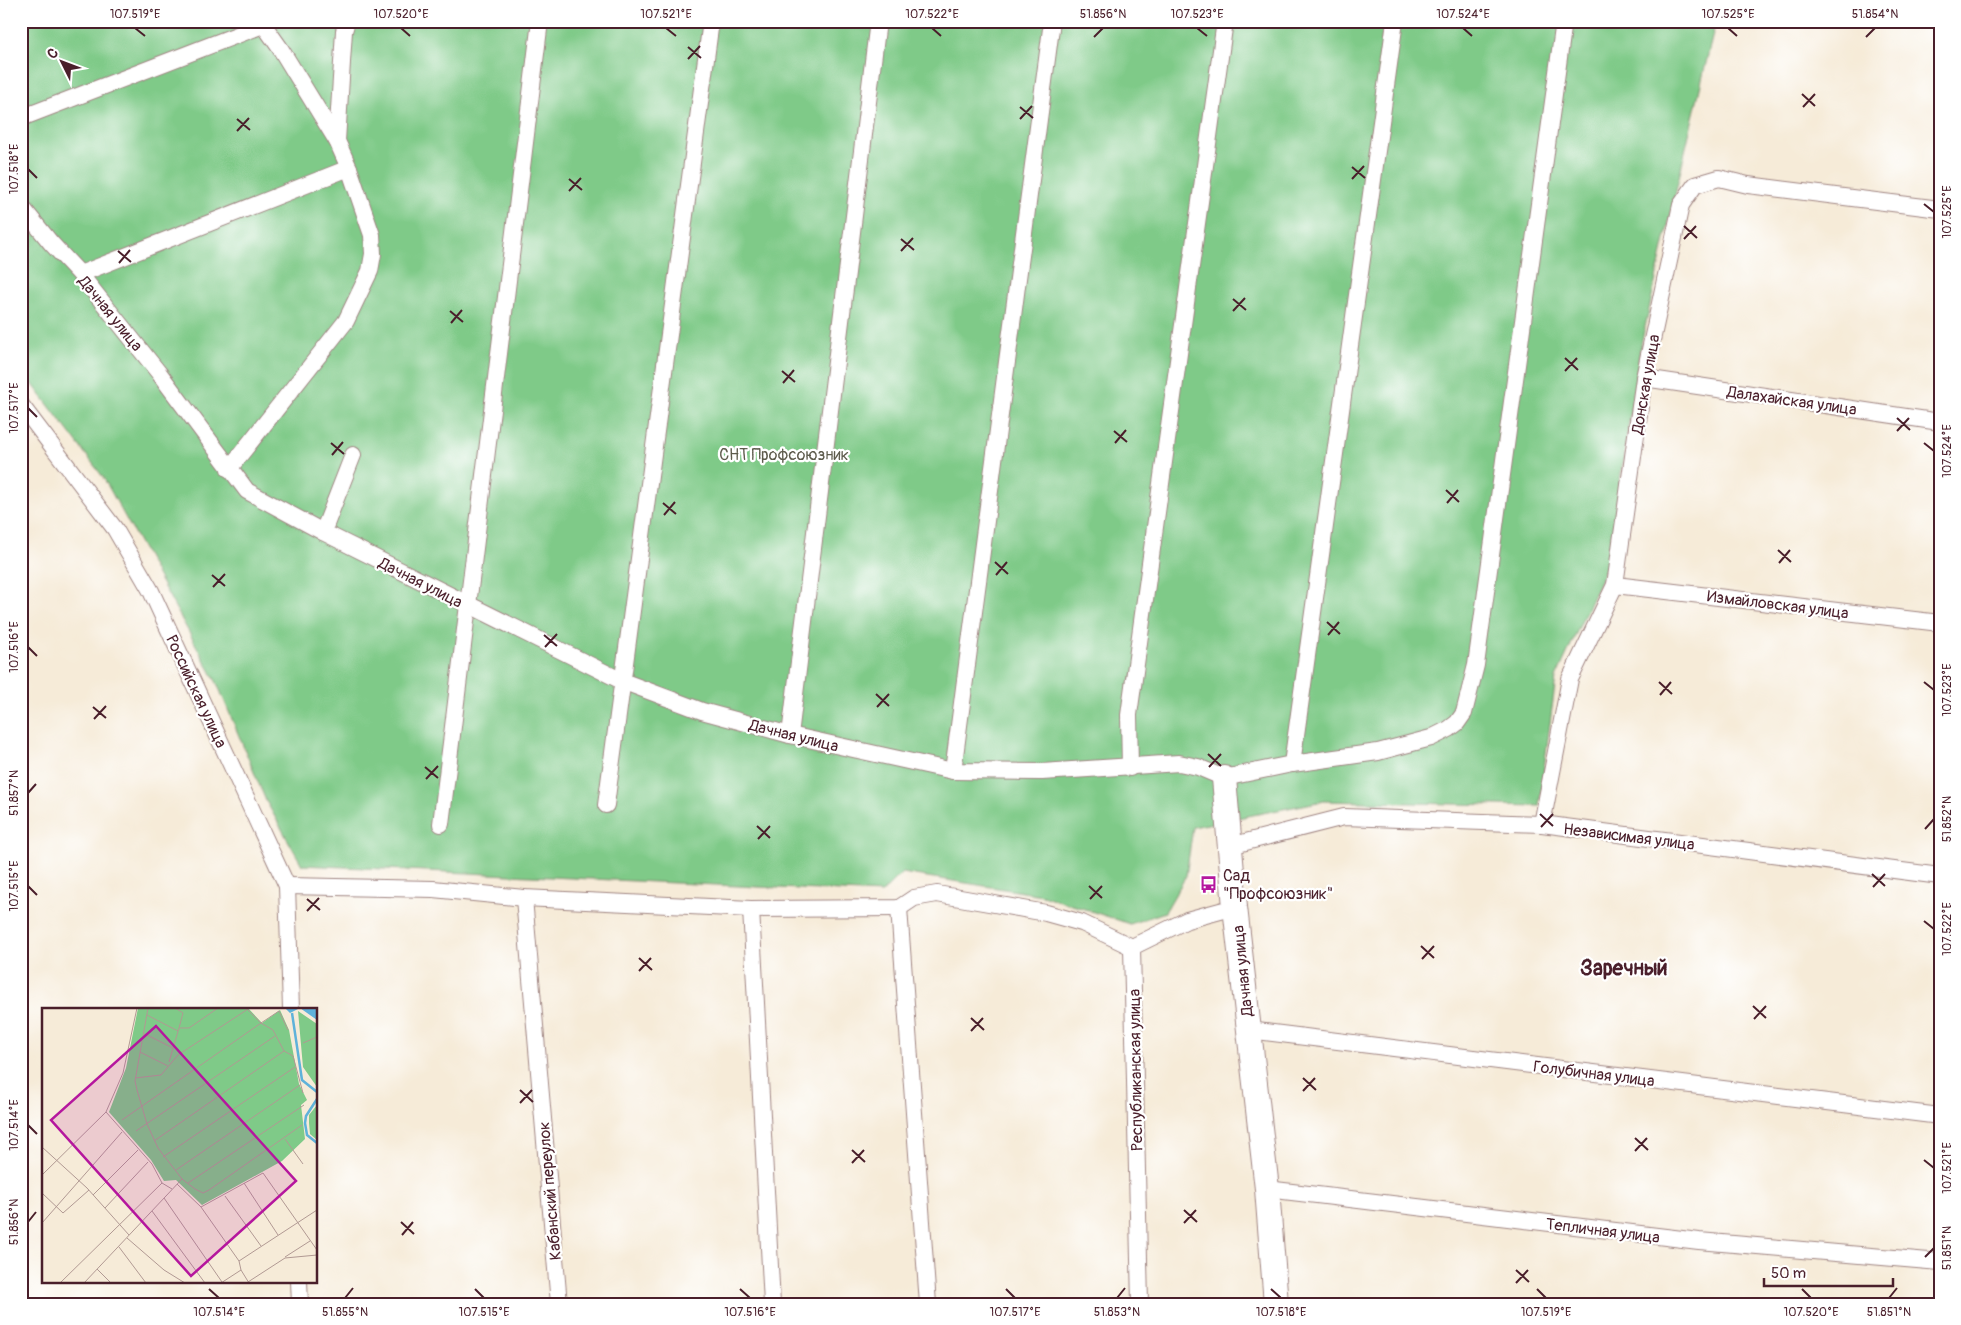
<svg xmlns="http://www.w3.org/2000/svg" width="1961" height="1325" font-family="Pangolin,sans-serif">
	<style>
		.green { fill: #7fca88; stroke: #64745a }
		.lines { fill: none; stroke-linecap: round; stroke-linejoin: round }
		.street-casing { stroke: #a08582; stroke-width: 18 }
		.secondary-casing { stroke: #a08582; stroke-width: 26 }
		.street { stroke: #fff; stroke-width: 16 }
		.secondary { stroke: #fff; stroke-width: 24 }
		.ticks { fill: none; stroke: #4a1f2b; stroke-width: 2 }
		.labels { text-anchor: middle; stroke-width: 4.5; stroke-linejoin: round; paint-order: stroke }
		.street-label { font-size: 16px; fill: #4a1f2b; stroke: #fff }
		.park-label { font-size: 16px; fill: #5d5b4c; stroke: #fff }
		.poi-label { font-size: 16px; fill: #4a1f2b; stroke: #fff; text-anchor: start }
		.district-label { font-size: 21px; font-weight: bold; fill: #4a1f2b; stroke: #fff }
		.inset-river { fill: none; stroke: #5fb2da; stroke-width: 2.5 }
		.inset-road { fill: none; stroke: #b19993; stroke-width: 1 }
		.view { fill: #b5179e; fill-opacity: 0.15; stroke: #b5179e; stroke-width: 2.5 }
		.inset-edge { fill: none; stroke: #4a1f2b; stroke-width: 2.5 }
		.neatline { fill: none; stroke: #4a1f2b; stroke-width: 2 }
		.ticks-label { font-size: 12px; text-anchor: middle; fill: #4a1f2b }
	</style>
	<rect width="100%" height="100%" fill="#fff"/>
	<filter id="ink" filterUnits="userSpaceOnUse"><feTurbulence type="fractalNoise" baseFrequency=".02" numOctaves="2"/><feDisplacementMap in="SourceGraphic" scale="10" xChannelSelector="R" yChannelSelector="G"/><feConvolveMatrix kernelMatrix="1 2 1 2 8 2 1 2 1" color-interpolation-filters="sRGB"/></filter>
	<filter id="wash" filterUnits="userSpaceOnUse"><feTurbulence type="fractalNoise" baseFrequency=".0096" numOctaves="4" result="noise"/><feDisplacementMap in="SourceGraphic" scale="20" xChannelSelector="R" yChannelSelector="G"/><feGaussianBlur stdDeviation="1.12" result="paint"/><feColorMatrix in="noise" values="0 0 0 0 0 0 0 0 0 0 0 0 0 0 0 0 0 1.4 0 .05"/><feComposite in="paint" operator="in"/></filter>
	<g filter="url(#wash)">
		<rect width="100%" height="100%" fill="#f6ebd8"/>
		<path class="green" d="M21,21h1695l-30,126 -46,202 -33,216 -51,113 -17,128 -216,-5 -130,26 -7,49 -21,36 -35,12 -88,-29 -140,-22 -20,20 -580,-28 -36,-64 -49,-118 -114,-206 -82,-108z"/>
	</g>
	<g filter="url(#ink)">
		<g class="lines">
			<defs>
				<g id="street">
					<path d="M261,21l19,27 57,93"/>
					<path d="M21,118l242,-93"/>
					<path d="M21,206l30,37 29,31 79,99 88,118 76,41 299,149 80,30 88,24 163,36 89,1 137,-9 19,4 26,11 68,-14 86,-12 53,-14 18,-9 8,-6 7,-10 12,-48 88,-644"/>
					<path d="M80,274l269,-106"/>
					<path d="M1644,378l296,44"/>
					<path d="M21,405l94,124 36,62 136,295 4,123"/>
					<path d="M229,469l117,-148 24,-50 3,-17 -1,-19 -23,-67 -12,-27 7,-110 3,-10"/>
					<path d="M323,532l30,-77"/>
					<path d="M1615,585l325,38"/>
					<path d="M790,735l88,-714"/>
					<path d="M1292,764l103,-743"/>
					<path d="M1130,768l-1,-53 96,-694"/>
					<path d="M953,771l99,-750"/>
					<path d="M606,805l105,-784"/>
					<path d="M441,824l99,-803"/>
					<path d="M1542,824l28,-145 45,-94 29,-207 37,-173 14,-20 24,-7 29,7 192,24"/>
					<path d="M1230,846l114,-29 198,7 398,52"/>
					<path d="M287,886l146,3 91,9 227,11 148,-1 15,-10 23,-4 109,19 36,10 50,24"/>
					<path d="M524,898l35,406"/>
					<path d="M899,908l29,396"/>
					<path d="M751,909l21,395"/>
					<path d="M1249,1030l691,86"/>
					<path d="M1267,1189l432,52 241,21"/>
					<path d="M299,1281l1,23"/>
					<path d="M1140,1304l-8,-357 55,-27 48,-13"/>
				</g>
				<path id="secondary" d="M1224,778l11,129 32,282 9,115"/>
			</defs>
			<use href="#street" class="street-casing"/>
			<use href="#secondary" class="secondary-casing"/>
			<use href="#street" class="street"/>
			<use href="#secondary" class="secondary"/>
		</g>
	</g>
	<path class="ticks" d="M135,28l10,8M401,28l9,8M666,28l10,8M932,28l9,8M1197,28l10,8M1463,28l9,8M1728,28l9,8M1094,37l9,-9M1866,37l9,-9M688,47l13,11M688,59l12,-13M1802,94l13,12M1020,107l13,11M1803,107l12,-13M237,119l13,11M1020,119l12,-13M237,131l12,-13M1352,167l13,11M28,169l9,9M569,179l13,11M1352,179l12,-13M569,191l12,-13M1924,204l10,8M1684,226l13,12M901,239l13,11M1684,239l12,-13M118,251l13,11M901,251l12,-13M119,263l11,-13M1233,299l13,11M450,311l13,11M1233,311l12,-13M451,323l11,-13M1565,358l13,12M782,371l13,11M1565,371l12,-13M783,383l11,-13M28,408l9,9M1897,418l13,12M1114,431l13,11M1897,431l12,-13M331,443l13,11M1115,443l11,-13M1924,443l10,8M332,455l11,-13M1446,490l13,12M663,503l13,11M1447,503l11,-13M664,515l11,-13M1778,550l13,12M995,562l13,12M1779,563l11,-13M212,575l13,11M996,575l11,-13M213,587l12,-13M1327,622l13,12M544,635l13,11M1328,635l11,-13M28,647l9,9M545,647l12,-13M1659,682l13,12M1924,682l10,8M876,694l13,12M1660,695l11,-13M93,707l13,11M877,707l12,-13M94,719l12,-13M1208,754l13,12M425,767l13,11M1209,767l12,-13M426,779l12,-13M28,793l8,-9M1540,814l13,12M757,826l13,12M1541,827l12,-13M1925,829l9,-10M758,839l12,-13M1872,874l13,12M28,886l9,9M1089,886l13,12M1873,887l12,-13M307,899l13,11M1090,899l12,-13M307,911l12,-13M1924,921l10,8M1421,946l13,12M639,958l13,12M1422,959l12,-13M639,971l12,-13M1753,1006l13,12M971,1018l13,12M1754,1019l12,-13M971,1031l12,-13M1303,1078l13,12M520,1090l13,12M1303,1091l12,-13M520,1103l12,-13M28,1125l9,9M1635,1138l13,12M852,1150l13,12M1635,1151l12,-13M1924,1160l10,8M852,1163l12,-13M1184,1210l13,12M28,1222l8,-10M401,1222l13,12M1184,1223l12,-13M402,1235l11,-13M1925,1257l9,-9M1516,1270l13,12M1516,1283l12,-13M209,1289l10,9M475,1289l9,9M740,1289l10,9M1006,1289l9,9M1271,1289l10,9M1537,1289l9,9M1802,1289l9,9M345,1298l8,-10M1117,1298l8,-10M1889,1298l8,-10"/>
	<defs>
		<symbol id="bus-bare" viewBox="-9 -9 18 18"><path d="M-5-6H5V4H4V6H2V4H-2V6H-4V4H-5ZM-3.5-4V0h7V-4ZM-3.5 1.2v1.5H-2V1.2ZM2 1.2v1.5H3.5V1.2Z" fill="#b5179e" stroke="#fff" stroke-width="2.5" paint-order="stroke"/></symbol>
	</defs>
	<g fill-rule="evenodd">
		<use href="#bus-bare" x="1196" y="872" width="25" height="25"/>
	</g>
	<g class="labels">
		<g class="street-label">
			<text transform="translate(111 313) rotate(51)" y="6">Дачная улица</text>
			<text transform="translate(1645 384) rotate(-80)" y="6">Донская улица</text>
			<text transform="translate(1792 400) rotate(8)" y="6">Далахайская улица</text>
			<text transform="translate(421 582) rotate(27)" y="6">Дачная улица</text>
			<text transform="translate(1778 604) rotate(7)" y="6">Измайловская улица</text>
			<text transform="translate(197 691) rotate(65)" y="6">Российская улица</text>
			<text transform="translate(794 735) rotate(14)" y="6">Дачная улица</text>
			<text transform="translate(1629 836) rotate(7)" y="6">Независимая улица</text>
			<text transform="translate(1242 971) rotate(-96)" y="6">Дачная улица</text>
			<text transform="translate(1135 1070) rotate(-91)" y="6">Республиканская улица</text>
			<text transform="translate(1594 1073) rotate(7)" y="6">Голубичная улица</text>
			<text transform="translate(549 1191) rotate(-95)" y="6">Кабанский переулок</text>
			<text transform="translate(1603 1230) rotate(7)" y="6">Тепличная улица</text>
		</g>
		<g class="park-label">
			<text x="784" y="460">СНТ Профсоюзник</text>
		</g>
		<g class="poi-label">
			<text x="1223" y="881">Сад<tspan x="1223" dy="18">"Профсоюзник"</tspan></text>
		</g>
		<g class="district-label">
			<text x="1624" y="975">Заречный</text>
		</g>
	</g>
	<g transform="translate(42 1008)">
		<rect width="275" height="275" fill="#f6ebd8"/>
		<path d="M96,0h110l14,15 18,-13 9,20 10,54 8,16 -6,5 4,34 -23,22 -80,44 -26,-25 -12,1 -13,-21 -42,-48 17,-44zM256,3l19,13v63l-14,-20zM275,97v35l-7,-6 -1,-11v-8z" fill="#7fca88"/>
		<path d="M243,0h32v12l-17,-12 -10,5z" fill="#5fb2da"/>
		<path class="inset-river" d="M250,5l10,67 15,12M275,91l-11,17 -1,7 2,12 10,8"/>
		<path class="inset-road" d="M106,0l-13,73 2,9 10,34 11,24 24,31 13,10 8,4 6,-3 93,-65M133,0l8,5 -4,15M205,1l14,14 18,-12 9,19M105,7l31,16M101,25l30,15M261,35l14,-6M98,44l28,14M127,54l10,-34h10l29,-20M93,70l26,-3 17,-20 70,-46M64,104l46,52 10,19M80,112l139,-97 12,7 11,21 9,5 10,37M94,123l139,-95M243,131l18,25M112,133l130,-90M0,139l45,41 42,47M121,149l132,-90M134,162l124,-85M0,167l64,-63 17,-39 14,-65M146,175l116,-78M202,175l34,52M135,176l24,23 38,54 2,9M0,185l21,20 26,-23M51,187l45,-45M183,188l36,50M122,190l58,84M159,199l62,-34 54,77M63,200l43,-46M110,203l53,72M0,215l80,-91M85,230l37,32 21,13M77,239l27,36M243,249l25,-16M197,253l78,-51M55,261l14,14M206,274l37,-24 32,-3M18,275l102,-100 10,6M42,275l98,-104M179,275l20,-13 8,13"/>
		<path class="view" d="M114,18l140,155 -105,95 -140,-156z"/>
		<rect width="275" height="275" class="inset-edge"/>
	</g>
	<rect width="1961" height="1325" fill="none" stroke="#fff" stroke-width="55"/>
	<g transform="translate(62 62) rotate(312)" stroke="#ffffff" stroke-width="4" paint-order="stroke">
	<path d="M0-4L9 19L0 12L-9 19Z" fill="#4a1f2b"/>
	<text y="-8" font-size="14" font-weight="bold" text-anchor="middle" fill="#4a1f2b">С</text>
	</g>
	<path d="M1764 1278v8h129v-8" fill="none" stroke="#4a1f2b" stroke-width="2.5"/>
	<text x="1771" y="1278" font-size="15" fill="#4a1f2b" stroke="#ffffff" stroke-width="4" paint-order="stroke">50 m</text>
	<rect x="28" y="28" width="1906" height="1270" class="neatline"/>
	<g class="ticks-label">
		<text x="135" y="18">107.519°E</text>
		<text x="401" y="18">107.520°E</text>
		<text x="666" y="18">107.521°E</text>
		<text x="932" y="18">107.522°E</text>
		<text x="1103" y="18">51.856°N</text>
		<text x="1197" y="18">107.523°E</text>
		<text x="1463" y="18">107.524°E</text>
		<text x="1728" y="18">107.525°E</text>
		<text x="1875" y="18">51.854°N</text>
		<text transform="translate(14 169) rotate(-90)" y="4">107.518°E</text>
		<text transform="translate(1947 212) rotate(-90)" y="4">107.525°E</text>
		<text transform="translate(14 408) rotate(-90)" y="4">107.517°E</text>
		<text transform="translate(1947 451) rotate(-90)" y="4">107.524°E</text>
		<text transform="translate(14 647) rotate(-90)" y="4">107.516°E</text>
		<text transform="translate(1947 690) rotate(-90)" y="4">107.523°E</text>
		<text transform="translate(14 793) rotate(-90)" y="4">51.857°N</text>
		<text transform="translate(1947 819) rotate(-90)" y="4">51.852°N</text>
		<text transform="translate(14 886) rotate(-90)" y="4">107.515°E</text>
		<text transform="translate(1947 929) rotate(-90)" y="4">107.522°E</text>
		<text transform="translate(14 1125) rotate(-90)" y="4">107.514°E</text>
		<text transform="translate(1947 1168) rotate(-90)" y="4">107.521°E</text>
		<text transform="translate(14 1222) rotate(-90)" y="4">51.856°N</text>
		<text transform="translate(1947 1248) rotate(-90)" y="4">51.851°N</text>
		<text x="219" y="1316">107.514°E</text>
		<text x="345" y="1316">51.855°N</text>
		<text x="484" y="1316">107.515°E</text>
		<text x="750" y="1316">107.516°E</text>
		<text x="1015" y="1316">107.517°E</text>
		<text x="1117" y="1316">51.853°N</text>
		<text x="1281" y="1316">107.518°E</text>
		<text x="1546" y="1316">107.519°E</text>
		<text x="1811" y="1316">107.520°E</text>
		<text x="1889" y="1316">51.851°N</text>
	</g>
</svg>
